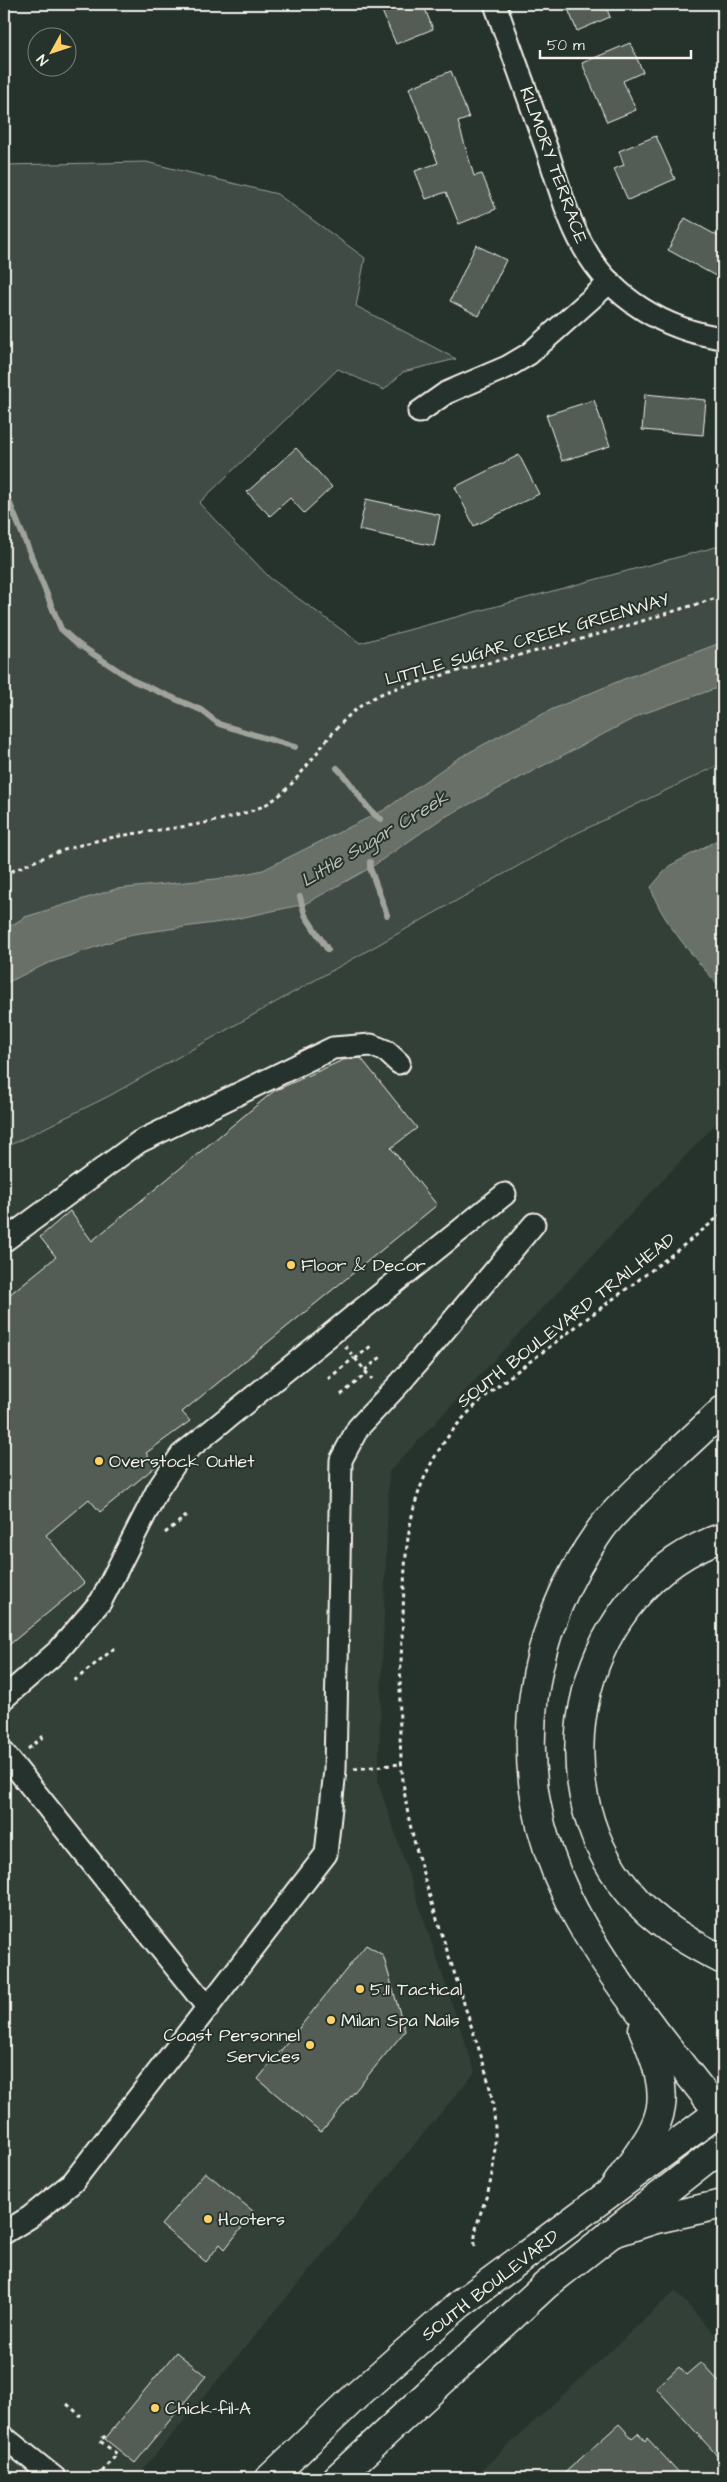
<svg xmlns="http://www.w3.org/2000/svg" width="727" height="2482" font-family="'Architects Daughter',sans-serif">
	<style>
		.built { fill: #333f39 }
		.green { fill: #414b45; stroke: #9a9e96 }
		.water { fill: #676f68; stroke: #9fa39b }
		.lines { fill: none; stroke-linecap: round; stroke-linejoin: round }
		.stream { stroke: #9fa39b; stroke-width: 6 }
		.building { fill: #525c55; stroke: #f4f1e8 }
		.minor-casing { stroke: #f4f1e8; stroke-width: 25 }
		.major-casing { stroke: #f4f1e8; stroke-width: 31 }
		.highway-casing { stroke: #f4f1e8; stroke-width: 31 }
		.path { stroke: #f4f1e8; stroke-width: 3; stroke-dasharray: 4 4; stroke-linecap: butt }
		.minor { stroke: #26332d; stroke-width: 21 }
		.major { stroke: #26332d; stroke-width: 28 }
		.highway { stroke: #26332d; stroke-width: 28 }
		.poi-dot { fill: #ffd166; stroke: #26332d; stroke-width: 2 }
		.labels { text-anchor: middle; stroke-width: 4; stroke-linejoin: round; paint-order: stroke }
		.street-label { font-size: 18px; fill: #f4f1e8; stroke: #26332d }
		.poi-label { font-size: 18px; fill: #f4f1e8; stroke: #26332d; text-anchor: start }
		.water-label { font-size: 19px; font-style: italic; fill: #bcbdb5; stroke: #26332d }
	</style>
	<rect width="100%" height="100%" fill="#26332d"/>
	<filter id="ink" filterUnits="userSpaceOnUse"><feTurbulence type="fractalNoise" baseFrequency=".02" numOctaves="2"/><feDisplacementMap in="SourceGraphic" scale="10" xChannelSelector="R" yChannelSelector="G"/><feConvolveMatrix kernelMatrix="1 2 1 2 8 2 1 2 1" color-interpolation-filters="sRGB"/></filter>
	<g filter="url(#ink)">
		<g class="built">
			<path d="M723,763v353l-334,356 -11,310 97,290 -339,406h-132v-1330l105,-53 466,-261z"/>
			<path d="M675,2291l48,52v135h-250z"/>
		</g>
		<path class="green" d="M146,162l131,32 88,64 -9,48 100,53 -53,13 -19,18 -46,-21 -139,134 71,75 90,65 363,-98v218l-148,71 -466,262 -105,52v-983z"/>
		<g class="water">
			<path d="M723,642v44l-81,28 -201,105 -71,49 -65,36 -84,18 -88,12 -87,30 -42,20v-54l21,-13 91,-28 110,-11 37,-8 121,-60 73,-51 48,-26 48,-24 71,-30z"/>
			<path d="M723,837v153c-21,-23 -65,-72 -72,-103l18,-21z"/>
		</g>
		<g class="lines">
			<g class="stream">
				<path d="M4,489l57,140 17,15 56,37 67,29 18,14 76,23"/>
				<path d="M337,768c15,14 29,43 44,51"/>
				<path d="M370,862v6l17,47"/>
				<path d="M300,897l5,18 23,35"/>
			</g>
		</g>
		<g class="building">
			<path d="M379,4h44l10,25 -37,15z"/>
			<path d="M566,4h39l5,13 -33,14z"/>
			<path d="M630,43l13,29 -20,9 13,29 -29,12 -25,-59z"/>
			<path d="M451,71l18,47 -11,4 16,54 8,-2 14,35 -37,15 -13,-32 -20,7 -11,-28 23,-8 -29,-75z"/>
			<path d="M656,136l19,43 -47,21 -14,-31 10,-4 -5,-14z"/>
			<path d="M685,218l38,21v41l-55,-30z"/>
			<path d="M476,245l30,15 -27,56 -29,-15z"/>
			<path d="M645,394l61,6 -3,35 -61,-5z"/>
			<path d="M594,400l16,46 -48,15 -16,-46z"/>
			<path d="M296,448l36,39 -28,26 -14,-15 -20,18 -23,-24z"/>
			<path d="M519,455l20,39 -65,32 -19,-39z"/>
			<path d="M366,499l74,16 -6,31 -75,-16z"/>
			<path d="M361,1058l56,70 -26,20 46,57 -255,207 8,9 -44,32 10,13 -56,46 -11,-13 -43,36 38,48 -80,66v-350l52,-42 -16,-20 30,-26 22,30 182,-150 69,-31z"/>
			<path d="M366,1945l17,10 22,76 -84,101 -63,-53z"/>
			<path d="M205,2172l49,40 -29,37 -5,-5 -14,18 -45,-37z"/>
			<path d="M176,2352l30,24 -71,87 -30,-24z"/>
			<path d="M701,2362l22,24v76l-67,-74 23,-21 7,8z"/>
			<path d="M619,2424l13,14 6,-5 7,8 2,-3 37,40h-125z"/>
		</g>
		<g class="lines">
			<defs>
				<g id="minor">
					<path d="M495,4c17,47 34,95 51,143 11,32 20,69 37,99 29,53 82,84 140,92"/>
					<path d="M419,412l27,-19 61,-26 22,-13 81,-72"/>
					<path d="M4,1241l135,-99 194,-94 38,-3 15,6 13,12"/>
					<path d="M4,1698l55,-48 42,-49 57,-112 23,-34 324,-261"/>
					<path d="M4,1753l204,255"/>
					<path d="M4,2233l26,-16 43,-35 253,-328 9,-84 6,-310 17,-32 43,-46 133,-158"/>
					<path d="M4,2437l51,41"/>
				</g>
				<g id="major">
					<path d="M270,2478l86,-82 104,-92 263,-195"/>
					<path d="M337,2478l209,-193 177,-139"/>
				</g>
				<g id="highway">
					<path d="M723,1410c-24,23 -48,45 -73,68 -17,17 -35,32 -49,51 -35,49 -59,106 -67,165 -24,181 88,292 189,424"/>
					<path d="M723,1537c-142,49 -189,241 -94,355 25,31 59,50 94,68"/>
					<path d="M612,2191c48,-69 67,-78 31,-162"/>
					<path d="M610,2234l46,-15 67,-15"/>
				</g>
			</defs>
			<use href="#minor" class="minor-casing"/>
			<use href="#major" class="major-casing"/>
			<use href="#highway" class="highway-casing"/>
			<g class="path">
				<path d="M4,875c31,-15 66,-29 101,-36 50,-11 102,-11 151,-30 48,-18 67,-84 117,-111 18,-10 40,-14 60,-20 34,-10 69,-19 104,-27 63,-16 124,-36 186,-55"/>
				<path d="M345,1346l27,33"/>
				<path d="M355,1359l17,-14"/>
				<path d="M365,1370l16,-13"/>
				<path d="M328,1379l26,-21"/>
				<path d="M341,1395l26,-22"/>
				<path d="M165,1533l25,-20"/>
				<path d="M74,1681l42,-34"/>
				<path d="M28,1749l18,-15"/>
				<path d="M354,1769l47,-5"/>
				<path d="M475,2246c-2,-20 9,-39 14,-58 7,-28 8,-60 3,-89 -5,-29 -16,-58 -25,-86 -19,-62 -42,-125 -57,-189 -15,-69 -10,-138 -7,-208 2,-72 4,-127 50,-186 26,-33 62,-57 95,-82 58,-45 119,-87 175,-135"/>
				<path d="M67,2404l14,12"/>
				<path d="M97,2478l20,-24 -17,-13 6,-6"/>
			</g>
			<use href="#minor" class="minor"/>
			<use href="#major" class="major"/>
			<use href="#highway" class="highway"/>
		</g>
	</g>
	<g class="poi-dot">
		<circle cx="291" cy="1265" r="5"/>
		<circle cx="99" cy="1461" r="5"/>
		<circle cx="360" cy="1989" r="5"/>
		<circle cx="331" cy="2020" r="5"/>
		<circle cx="310" cy="2045" r="5"/>
		<circle cx="208" cy="2219" r="5"/>
		<circle cx="155" cy="2408" r="5"/>
	</g>
	<g class="labels">
		<g class="street-label">
			<text transform="translate(554 165) rotate(70)" y="6">KILMORY TERRACE</text>
			<text transform="translate(527 639) rotate(-16)" y="6">LITTLE SUGAR CREEK GREENWAY</text>
			<text transform="translate(566 1320) rotate(-38)" y="6">SOUTH BOULEVARD TRAILHEAD</text>
			<text transform="translate(490 2285) rotate(-38)" y="6">SOUTH BOULEVARD</text>
		</g>
		<g class="poi-label">
			<text x="301" y="1271">Floor &amp; Decor</text>
			<text x="109" y="1467">Overstock Outlet</text>
			<text x="370" y="1995">5.11 Tactical</text>
			<text x="341" y="2026">Milan Spa Nails</text>
			<text x="300" y="2041" text-anchor="end">Coast Personnel<tspan x="300" dy="21">Services</tspan></text>
			<text x="218" y="2225">Hooters</text>
			<text x="165" y="2414">Chick-fil-A</text>
		</g>
		<g class="water-label">
			<text transform="translate(374 838) rotate(-31)" y="7">Little Sugar Creek</text>
		</g>
	</g>
	<rect width="727" height="2482" fill="none" stroke="#26332d" stroke-width="20"/>
	<rect x="10" y="10" width="707" height="2462" fill="none" stroke="#f4f1e8" stroke-width="2" filter="url(#ink)"/>
	<g transform="translate(52 52) rotate(230)"><circle r="24" fill="#26332d" stroke="#787f78"/>
	<path d="M0-4L9 19L0 12L-9 19Z" fill="#ffd166"/>
	<text y="-8" font-size="14" font-weight="bold" text-anchor="middle" fill="#f4f1e8">N</text>
	</g>
	<path d="M540 50v8h151v-8" fill="none" stroke="#f4f1e8" stroke-width="2.5"/>
	<text x="547" y="50" font-size="15" fill="#f4f1e8" stroke="#26332d" stroke-width="4" paint-order="stroke">50 m</text>
</svg>
